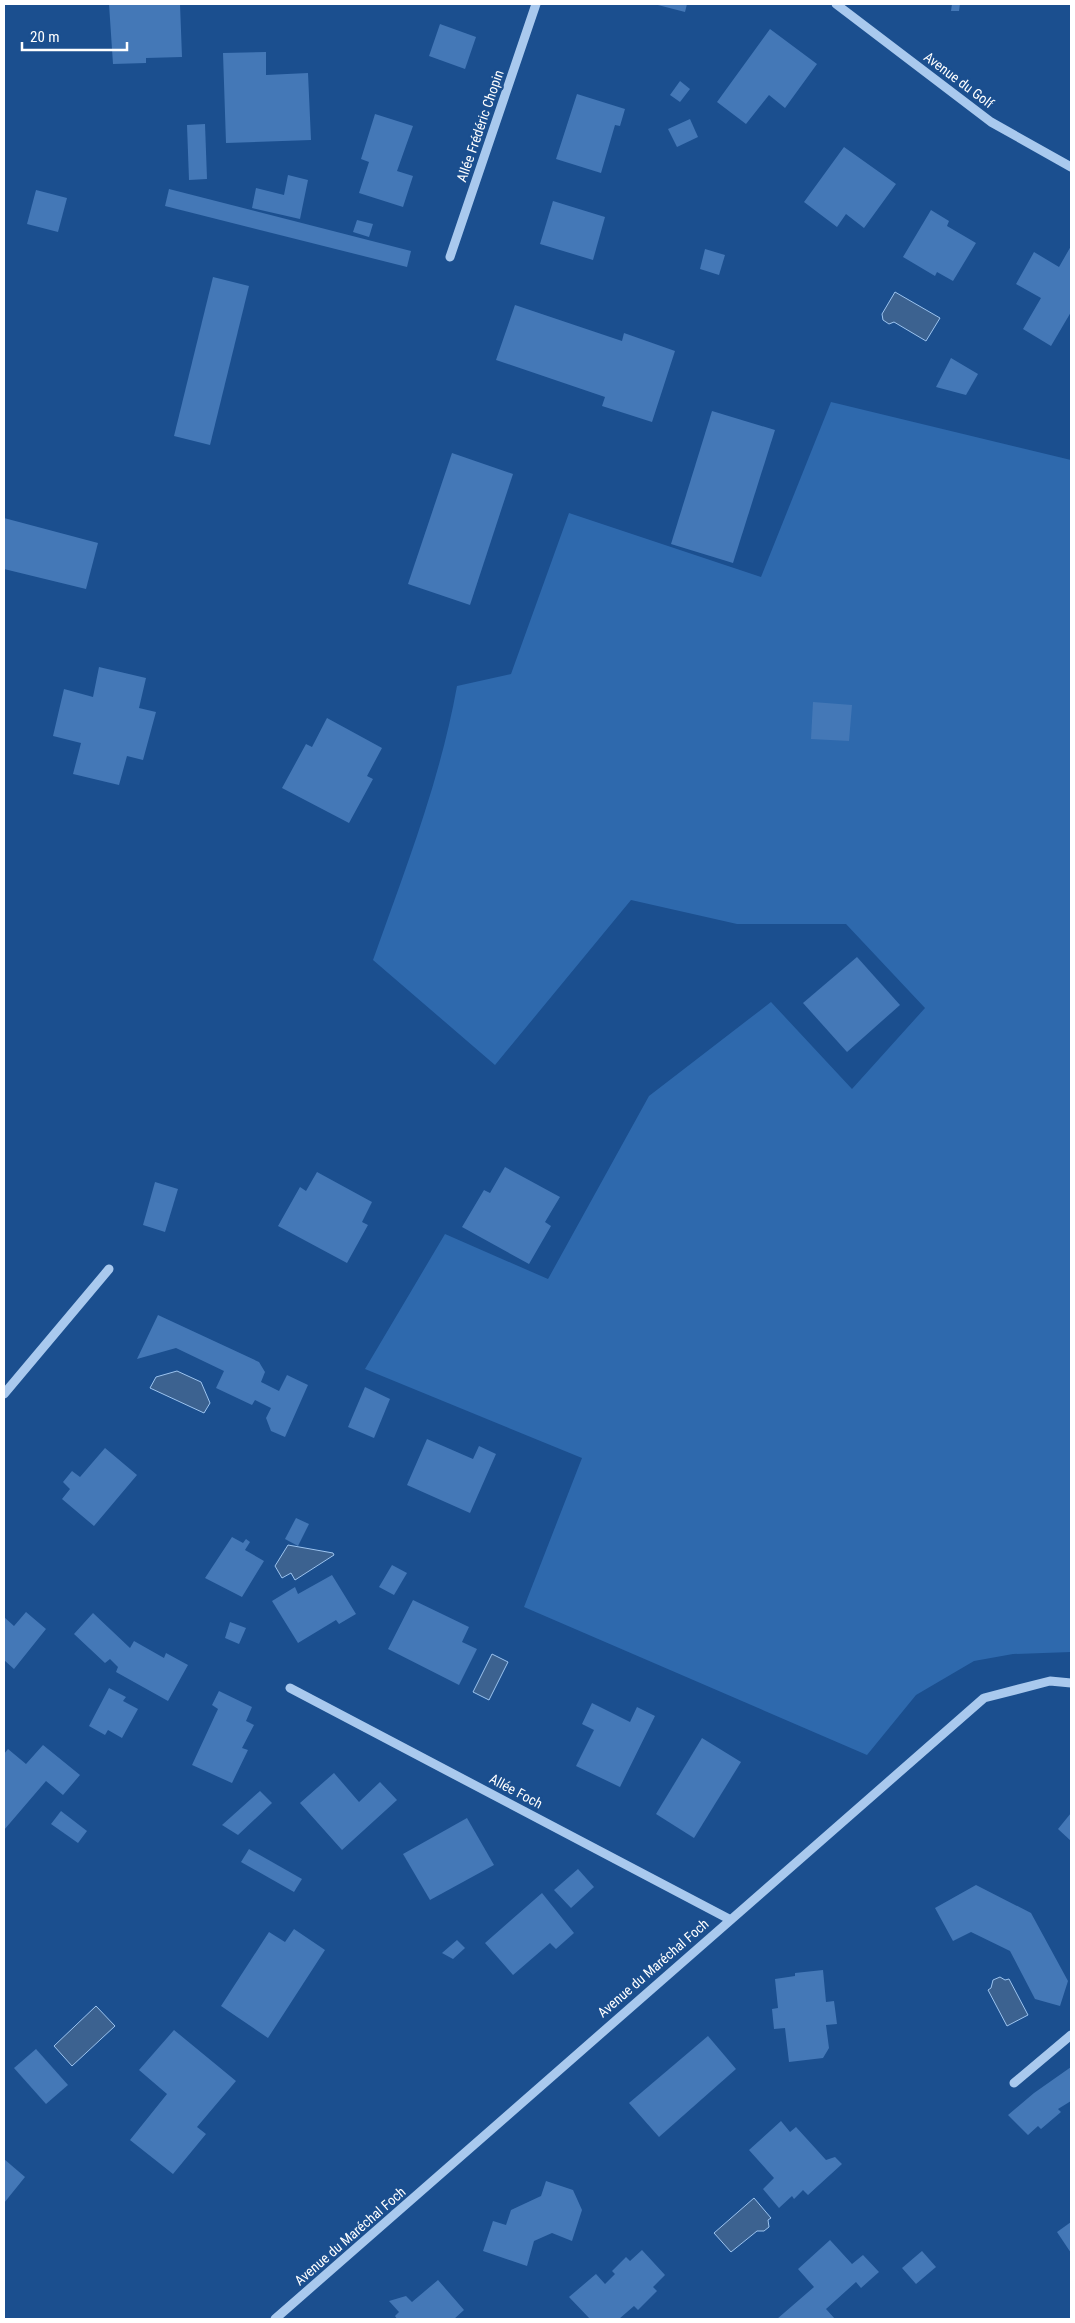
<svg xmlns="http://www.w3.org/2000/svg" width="1075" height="2323" font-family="'Roboto Condensed',sans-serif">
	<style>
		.green { fill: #2e69ad }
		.water { fill: #3c6290; stroke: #9cc4f0 }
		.building { fill: #4478b7 }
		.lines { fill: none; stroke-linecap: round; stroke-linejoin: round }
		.minor { stroke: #a9c9ee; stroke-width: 9 }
		.labels { text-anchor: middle; stroke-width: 4.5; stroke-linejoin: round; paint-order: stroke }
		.street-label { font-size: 14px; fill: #fff; stroke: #1b4f8f }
	</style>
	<rect width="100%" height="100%" fill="#1b4f8f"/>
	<path class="green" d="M831,402l240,58v1192l-58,2 -39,7 -58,34 -49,60 -343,-148 58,-149 -217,-89 80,-135 103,45 101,-183 122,-94 81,87 73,-81 -79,-84h-109l-106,-24 -136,165 -122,-105c32,-90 67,-179 84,-274l54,-12 58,-161 192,64z"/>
	<g class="water">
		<path d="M895,292l45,26 -14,23 -32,-19 -5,2 -6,-4 -1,-6z"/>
		<path d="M177,1371l24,11 9,21 -6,10 -54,-25 6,-11z"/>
		<path d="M288,1545l45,8 1,2 -39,25 -4,-7 -9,5 -7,-12z"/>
		<path d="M492,1654l16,8 -19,38 -16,-8z"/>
		<path d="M1000,1977l5,3 4,-1 19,36 -21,11 -19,-36 3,-2 2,-8z"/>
		<path d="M96,2006l19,20 -43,40 -18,-20z"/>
		<path d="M754,2198l17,20 -3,2 1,7 -5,4h-7l-26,21 -17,-19z"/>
	</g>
	<g class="building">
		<path d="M109,4h71l2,53 -36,1v5l-33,1z"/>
		<path d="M654,4h33l-2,8z"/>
		<path d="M952,4h8l-1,7h-8z"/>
		<path d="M440,24l36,13 -11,32 -36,-13z"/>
		<path d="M770,29l47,35 -32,44 -16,-13 -23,29 -29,-22z"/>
		<path d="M266,52v23l42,-2 3,67 -85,3 -3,-90z"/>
		<path d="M680,81l10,8 -10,13 -10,-7z"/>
		<path d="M577,94l48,15 -5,17 -5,-1 -14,48 -45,-14z"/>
		<path d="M375,114l38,12 -16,45 16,5 -10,31 -44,-14 10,-31 -8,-3z"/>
		<path d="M690,119l8,18 -21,10 -9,-18z"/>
		<path d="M205,124l2,55 -18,1 -2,-55z"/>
		<path d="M844,147l52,37 -32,44 -18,-14 -9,13 -33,-25z"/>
		<path d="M288,175l20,5 -8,39 -48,-11 4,-20 28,7z"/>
		<path d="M169,189l242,62 -4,16 -242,-61z"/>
		<path d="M36,190l31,8 -9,34 -31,-8z"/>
		<path d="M553,201l52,16 -12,43 -53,-16z"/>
		<path d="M931,210l18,11 -2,5 29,17 -23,38 -16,-9 -2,4 -32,-19z"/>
		<path d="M357,220l16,4 -4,13 -16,-5z"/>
		<path d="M1071,246v66l-20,34 -28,-17 18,-31 -25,-14 18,-32 25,15z"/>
		<path d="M705,249l20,6 -6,20 -19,-6z"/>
		<path d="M213,277l36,9 -39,159 -36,-9z"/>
		<path d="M515,305l107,36 2,-8 51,18 -23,71 -50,-16 3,-9 -109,-37z"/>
		<path d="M951,358l27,16 -12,21 -30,-8z"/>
		<path d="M712,411l63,19 -42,133 -62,-19z"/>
		<path d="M452,453l61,21 -43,131 -62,-21z"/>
		<path d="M4,518l94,25 -12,46 -82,-20z"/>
		<path d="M99,667l47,11 -7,30 17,4 -13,48 -16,-4 -8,29 -46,-11 8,-31 -28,-7 11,-47 29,8z"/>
		<path d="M813,702l39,3 -3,36 -38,-2z"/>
		<path d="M327,718l55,30 -15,28 6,3 -24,44 -67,-35 24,-44 6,3z"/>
		<path d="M857,957l43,48 -53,47 -44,-49z"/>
		<path d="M505,1167l55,30 -15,25 6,4 -22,38 -67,-37 22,-37 6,3z"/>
		<path d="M317,1172l55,30 -10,20 6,3 -21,38 -69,-37 22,-39 6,4z"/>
		<path d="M155,1182l23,7 -13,43 -22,-7z"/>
		<path d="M158,1315l101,47 6,10 -4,10 18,9 8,-16 21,10 -23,52 -14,-6 -5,-13 5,-10 -16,-8 -3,5 -36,-17 8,-17 -48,-23 -39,11z"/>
		<path d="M365,1387l25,12 -16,39 -26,-11z"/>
		<path d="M427,1439l46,20 6,-13 17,8 -26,59 -63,-28z"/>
		<path d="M105,1448l32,27 -43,51 -32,-27 8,-10 -7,-7 9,-11 8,6z"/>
		<path d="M296,1518l13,6 -11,22 -13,-7z"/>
		<path d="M232,1537l11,6 3,-4 4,3 -5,8 19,11 -22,36 -37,-19z"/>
		<path d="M392,1565l15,8 -13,22 -15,-8z"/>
		<path d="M332,1575l24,39 -17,10 -3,-4 -38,23 -26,-42 23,-14 3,7z"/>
		<path d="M413,1600l56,27 -7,15 15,7 -18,36 -71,-36z"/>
		<path d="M26,1612l20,17 -32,40 -10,-9v-43l10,9z"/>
		<path d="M93,1613l37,35 4,-7 30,17 2,-5 22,12 -20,36 -52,-29 2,-5 -8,-8 -5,4 -31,-29z"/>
		<path d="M230,1622l16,6 -7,16 -14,-6z"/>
		<path d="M109,1688l17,9 -3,4 15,8 -16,29 -14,-8 -3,5 -16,-9z"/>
		<path d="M219,1691l33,16 -6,14 8,4 -12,23 6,2 -16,33 -40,-18 26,-56 -6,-4z"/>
		<path d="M592,1703l38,19 7,-15 18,9 -35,71 -44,-21 18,-36 -12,-6z"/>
		<path d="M702,1738l39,24 -47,76 -38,-24z"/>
		<path d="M43,1745l37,30 -17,20 -17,-14 -42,49v-76l4,-5 18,15z"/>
		<path d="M334,1773l25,29 21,-20 17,18 -55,50 -42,-47z"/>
		<path d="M260,1791l12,12 -34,32 -16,-10z"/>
		<path d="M61,1811l26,20 -9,12 -27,-19z"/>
		<path d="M1071,1813v28l-13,-12z"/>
		<path d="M467,1818l27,47 -64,35 -27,-46z"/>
		<path d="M249,1849l53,30 -8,13 -53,-30z"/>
		<path d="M578,1869l16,18 -23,21 -17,-18z"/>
		<path d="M976,1885l55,28 37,68 -8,25 -25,-7 -25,-48 -39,-19 -18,9 -18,-33z"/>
		<path d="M542,1893l32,40 -18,16 -6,-6 -37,32 -28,-32z"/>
		<path d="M294,1929l31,21 -57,88 -47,-32 48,-74 16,10z"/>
		<path d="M457,1940l8,8 -12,11 -11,-6z"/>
		<path d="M823,1970l3,32 8,-1 3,23 -11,1 3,23 -6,10 -34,4 -4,-34 -11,1 -2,-20 6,-1 -3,-29 20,-3v-3z"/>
		<path d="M174,2030l62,51 -39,46 9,7 -33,40 -43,-34 37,-46 -28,-24z"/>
		<path d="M708,2036l28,33 -77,68 -30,-34z"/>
		<path d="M36,2049l32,36 -22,19 -32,-36z"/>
		<path d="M1071,2067v34l-13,8 3,3 -20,17 -3,-3 -10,9 -20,-20 26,-22z"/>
		<path d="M781,2121l9,11 6,-5 30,33 9,-3 7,7 -34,31 -5,-5 -9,9 -2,-3 -13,12 -16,-19 11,-11 -25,-28z"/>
		<path d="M4,2159l21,18 -21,26z"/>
		<path d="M546,2181l27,9 9,20 -10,31 -20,-8 -18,8 -7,25 -44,-15 10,-30 13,4 5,-15 30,-14z"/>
		<path d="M1071,2222v31l-14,-21z"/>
		<path d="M830,2240l22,24 11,-9 16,17 -18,16 -5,-6 -30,27 9,10h-58l37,-32 -16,-18z"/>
		<path d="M642,2250l23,25 -12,12 4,4 -19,19 -4,-4 -15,13h-29l-21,-22 27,-23 9,10 10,-10 -3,-3 14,-14 4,4z"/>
		<path d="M922,2251l14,16 -20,17 -14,-16z"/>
		<path d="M438,2280l26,30 -10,9h-57l-2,-3 4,-4 -10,-11 17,-5 6,6z"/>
	</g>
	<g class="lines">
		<g class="minor">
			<path d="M836,4l155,118 80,45"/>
			<path d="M450,257l86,-253"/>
			<path d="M4,1394l105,-125"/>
			<path d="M290,1688l439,231"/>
			<path d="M1014,2083l57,-48"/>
			<path d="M275,2319l709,-621 66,-17 21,2"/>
		</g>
	</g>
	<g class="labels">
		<g class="street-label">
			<text transform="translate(959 80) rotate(37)" y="5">Avenue du Golf</text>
			<text transform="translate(480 126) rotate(-71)" y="5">Allée Frédéric Chopin</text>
			<text transform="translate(516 1791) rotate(28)" y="5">Allée Foch</text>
			<text transform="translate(653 1968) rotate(-41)" y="5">Avenue du Maréchal Foch</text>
			<text transform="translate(350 2236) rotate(-41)" y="5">Avenue du Maréchal Foch</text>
		</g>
	</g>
	<rect width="1075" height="2323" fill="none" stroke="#ffffff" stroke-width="10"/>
	<path d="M22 42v8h105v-8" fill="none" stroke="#ffffff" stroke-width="2.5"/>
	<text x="30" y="42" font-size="15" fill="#ffffff" stroke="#1b4f8f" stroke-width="4" paint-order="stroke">20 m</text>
</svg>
